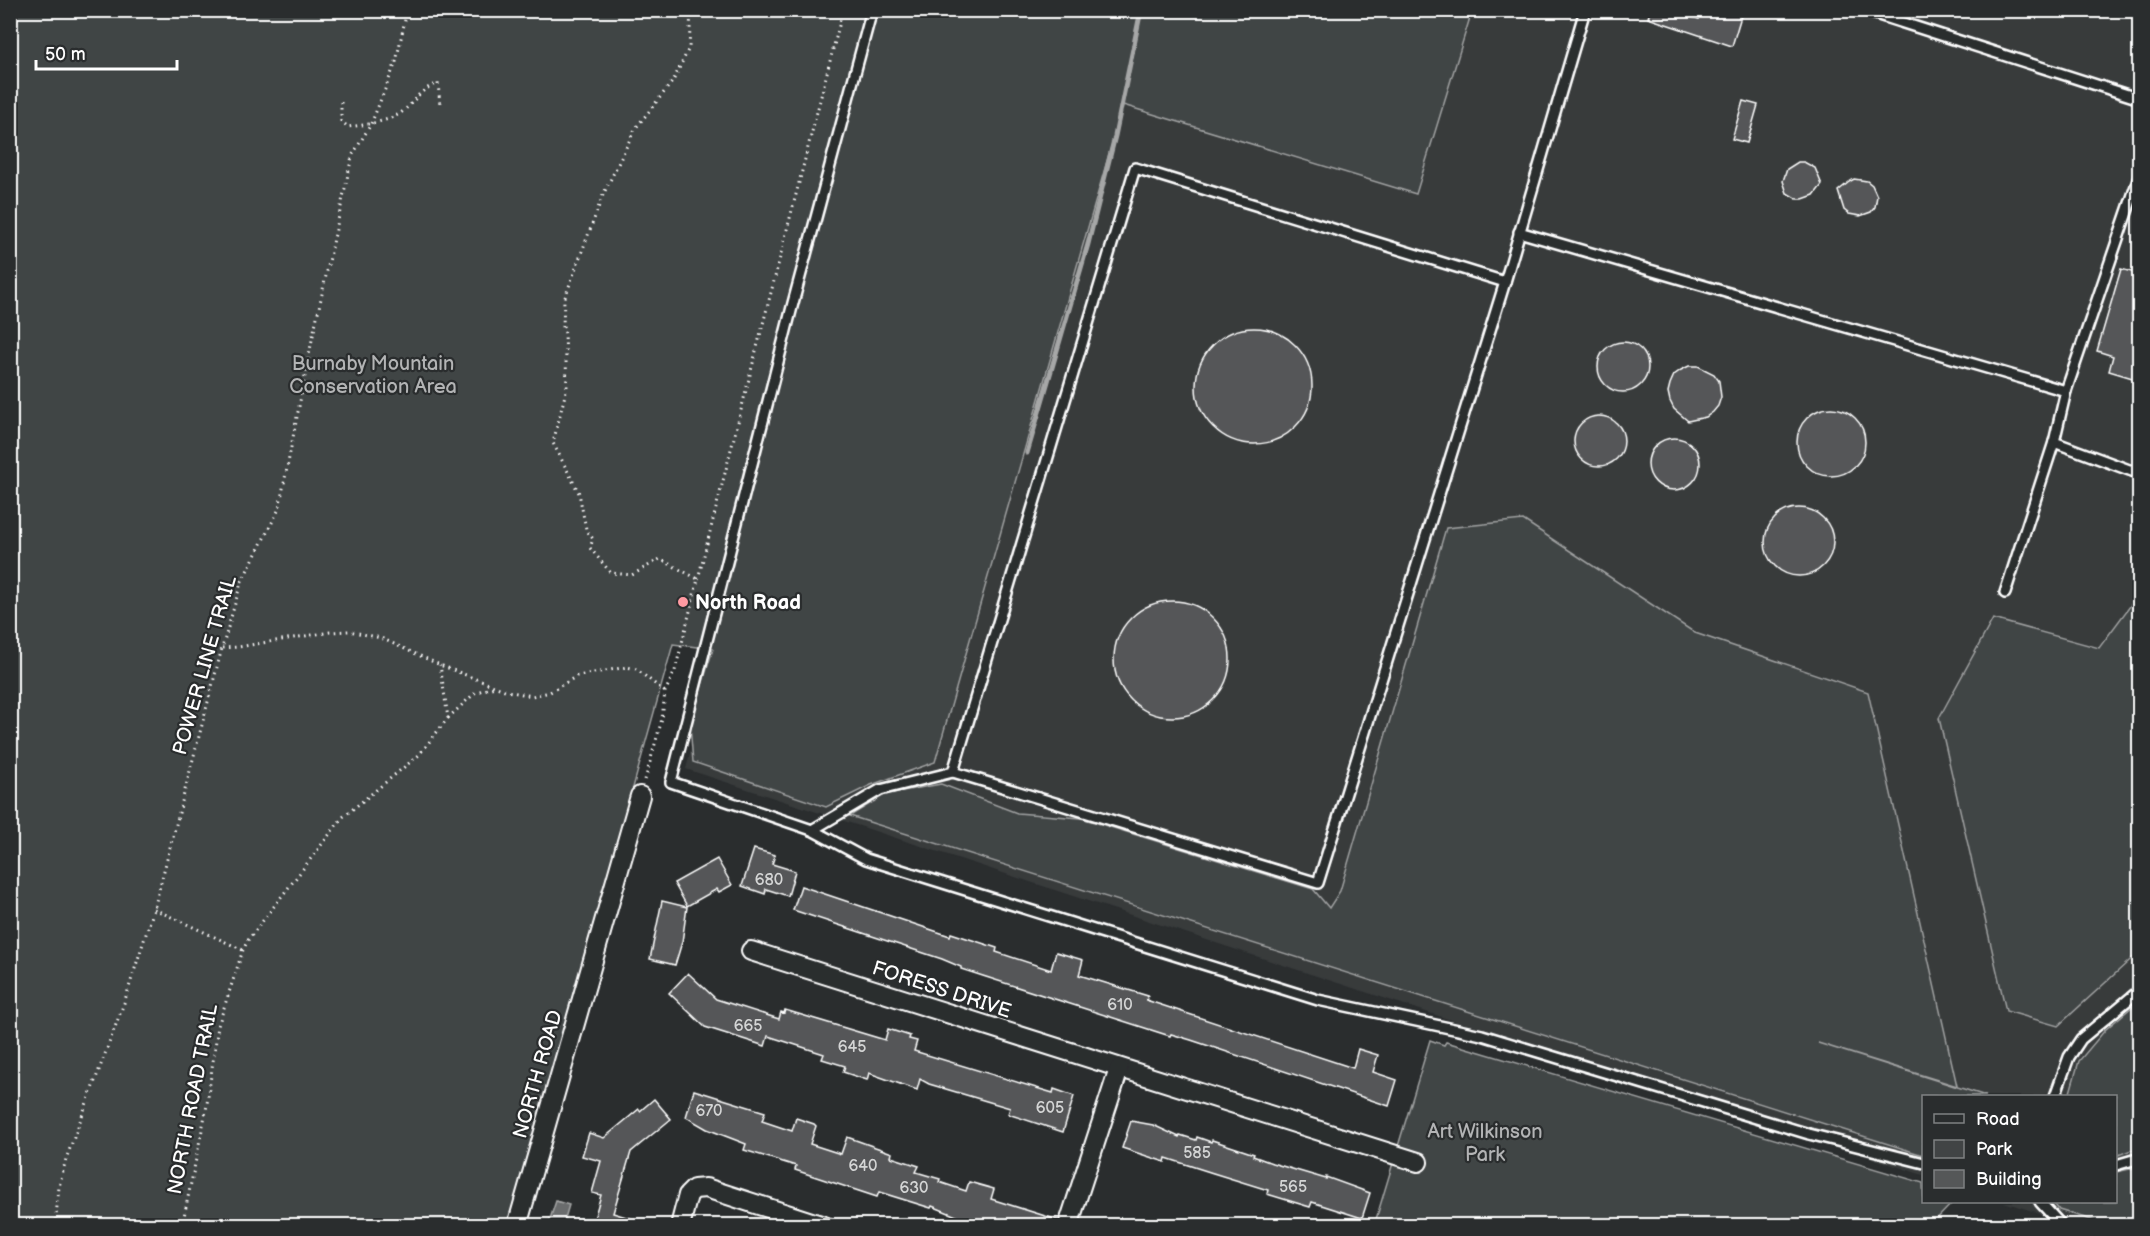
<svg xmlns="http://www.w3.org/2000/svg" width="2150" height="1236" font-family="'Balsamiq Sans',sans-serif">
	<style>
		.built { fill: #373a3b }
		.green { fill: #414445; stroke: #a0a2a2; stroke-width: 1.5 }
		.water { fill: #6a6c6d; stroke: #a6a7a7; stroke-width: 1.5 }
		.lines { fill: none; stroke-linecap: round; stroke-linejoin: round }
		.stream { stroke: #a6a7a7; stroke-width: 5 }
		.building { fill: #555758; stroke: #fff; stroke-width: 1.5 }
		.lane-casing { stroke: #fff; stroke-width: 14 }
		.street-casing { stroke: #fff; stroke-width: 22 }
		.path { stroke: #fff; stroke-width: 3; stroke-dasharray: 1.5 4.5; stroke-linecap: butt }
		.lane { stroke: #2a2d2e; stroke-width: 9 }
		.street { stroke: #2a2d2e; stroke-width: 18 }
		.poi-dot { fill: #ff9aa2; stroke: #2a2d2e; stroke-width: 2 }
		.labels { text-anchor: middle; stroke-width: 4.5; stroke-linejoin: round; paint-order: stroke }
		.number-label { font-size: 16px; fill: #d4d5d5 }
		.park-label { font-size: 20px; fill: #b3b4b5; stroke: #2a2d2e }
		.poi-label { font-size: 20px; font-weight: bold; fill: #fff; stroke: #2a2d2e; text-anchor: start }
		.street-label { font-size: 20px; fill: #fff; stroke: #2a2d2e }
	</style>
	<rect width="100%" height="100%" fill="#2a2d2e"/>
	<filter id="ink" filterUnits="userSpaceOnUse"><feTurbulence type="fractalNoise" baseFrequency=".0167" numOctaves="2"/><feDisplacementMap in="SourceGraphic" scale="12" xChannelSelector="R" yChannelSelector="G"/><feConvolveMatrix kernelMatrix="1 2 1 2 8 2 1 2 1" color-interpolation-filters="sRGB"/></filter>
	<g filter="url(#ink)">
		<path class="built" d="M878,11h1261v1214h-62l-73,-23h112v-106h-192l-1,79 -1237,-406z"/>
		<g class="green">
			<path d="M10,11h1462l-56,183 -293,-89 -188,657 -64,23 -45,22 -133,-45 -3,-37 23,-76 -40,-5 -162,582 -500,-1z"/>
			<path d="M1523,520l172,113 173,59 89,394 -139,-43 168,53h-62l-1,59 -1073,-339 36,-22 55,-10 76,29 64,5 232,71 16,19 11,-17 106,-363z"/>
			<path d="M2139,594v358l-81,74 -52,-15 -67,-293 54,-99 106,29z"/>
			<path d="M2139,1001v146l-23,9v-60h-47l10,-35 27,-32z"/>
			<path d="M1430,1040l14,5 2,-3 477,141 1,19h29l-23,24h-556z"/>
			<path d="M2139,1167v58h-31l-49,-15 -6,-8h63v-30z"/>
		</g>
		<path class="water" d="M556,1201l13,4 -6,20h-15z"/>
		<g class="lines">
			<path class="stream" d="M1027,453l61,-209 27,-108 26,-126"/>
		</g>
		<g class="building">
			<path d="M1650,10h17l32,9 2,-9h32l9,3 -10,33 -84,-28z"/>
			<path d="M1743,101l15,4 -11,38 -15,-4z"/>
			<path d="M1798,162h6l11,6 7,17 -8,10 -11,4h-6l-10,-6 -4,-12 4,-12z"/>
			<path d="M1854,179l13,2 5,4 5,11 -2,11 -4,5 -11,4 -11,-2 -5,-4 -6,-19 11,-9z"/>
			<path d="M2121,269l18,5v106l-30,-9 4,-15 -16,-5z"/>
			<circle cx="1254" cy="386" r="58"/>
			<circle cx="1623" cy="367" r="25"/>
			<path d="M1689,366h9l16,8 5,7 2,16 -3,9 -5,6 -7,5 -18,4 -14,-12 -4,-8 -2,-9 2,-8 4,-9 7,-5z"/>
			<circle cx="1831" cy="442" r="34"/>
			<circle cx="1599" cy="441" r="25"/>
			<circle cx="1674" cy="464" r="26"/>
			<circle cx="1799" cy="542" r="34"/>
			<circle cx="1172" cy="659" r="58"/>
			<path d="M754,849l21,6 -3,9 23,7 -7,25 -22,-7 -1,5 -23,-8z"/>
			<path d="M717,859l15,26 -13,7 -2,-3 -30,17 -13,-23z"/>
			<path d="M801,886l149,50 1,-3 46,15 -1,4 55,18 5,-18 27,8 -4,15 69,21 -2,4 207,68 5,-19 20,6 -5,17 24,8 -8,26 -198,-66 -20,-6 -1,2 -184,-59 -25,-8v-2l-19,-8 -149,-49z"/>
			<path d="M662,901l25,6 -5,35 -7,23 -25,-6z"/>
			<path d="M688,973l28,26 63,20 2,-7 3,1 1,-3 100,30 3,-11 22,7 -1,3 8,2 -3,10 139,42 1,-4 20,7 -11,36 -55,-18 2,-6 -81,-24 -9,-5 -3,11 -48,-17 -2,7 -24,-8 2,-6 -23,-7 2,-5 -56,-18 -3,10 -60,-19 -36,-34z"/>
			<path d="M694,1090l71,22 -3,9 30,10 4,-13 18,6 2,2 -6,18 31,10 6,-17 45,16 -1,4 28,9 -3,6 24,7 -1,3 27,9 3,-9 25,7 -3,10 67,21 -1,6h-59l-32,-6 -34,-14 -1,2 -52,-16 -2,5 -82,-27 1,-4 -52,-16 2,-6 -39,-15 -21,-12z"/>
			<path d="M654,1099l17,20 -40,33 -18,61 30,9 -1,4h-50l9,-31 -9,-2 9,-32 -19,-5 7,-23 15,5 35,-29 1,2z"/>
			<path d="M1131,1121l22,4 26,12 1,-2 16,5 1,-3 14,5 1,-2 42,14 -1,2 19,7 54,16v-2l44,16 -8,25 -50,-16 -2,5 -43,-13 1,-4 -55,-17 -47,-15 -1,4 -43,-14z"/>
		</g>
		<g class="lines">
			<defs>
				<g id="lane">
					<path d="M872,10l-79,293 -122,479 141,48 68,-40 73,-18 182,-604 370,114"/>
					<path d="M1863,10l277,89"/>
					<path d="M1519,232l547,159 74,-217"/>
					<path d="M2066,391l-12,51 86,32"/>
					<path d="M2005,593l49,-151"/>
					<path d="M953,772l365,111 187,-601 80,-272"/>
					<path d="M812,830l54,29 452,141 164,35 327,99 115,29"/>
					<path d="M2055,1096l14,-39 12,-18 59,-49"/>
					<path d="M2116,1165l24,-7"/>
					<path d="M2040,1202l22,24"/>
				</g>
				<g id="street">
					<path d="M751,951l667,211"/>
					<path d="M517,1226l123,-430"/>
					<path d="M680,1226l8,-31 6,-6 12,-1 118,38"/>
					<path d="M1068,1226l51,-157"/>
				</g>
			</defs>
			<use href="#lane" class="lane-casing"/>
			<use href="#street" class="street-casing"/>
			<g class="path">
				<path d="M341,102v19l7,6c15,-2 41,-5 54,-15 16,-13 14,-20 36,-29l2,21"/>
				<path d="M698,579l145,-569"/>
				<path d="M222,648l16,-1 92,-15 19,-1 32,7 59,27 67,26 25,5 18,-4 27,-16 50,-9 9,2 29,23"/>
				<path d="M448,718l28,-26 19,-5"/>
				<path d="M645,780l17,-61 3,-27 10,-21 23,-92 -38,-20 -28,16 -21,-2 -21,-25 3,-9 -7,-10 -7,-36 -26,-50 14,-56 -2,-54 -2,-7 1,-26 39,-105 32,-66 38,-48 16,-33 2,-38"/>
				<path d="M154,909l89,41"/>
				<path d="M1452,1222l3,4"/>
				<path d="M55,1226l4,-39 7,-28 58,-156 30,-94 68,-261 19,-65 38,-74 33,-169 40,-184 19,-32 25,-62 11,-52"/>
				<path d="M182,1226l24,-115 12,-85 25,-76 5,-10 95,-123 76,-62 29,-37 -8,-53"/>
			</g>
			<use href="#lane" class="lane"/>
			<use href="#street" class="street"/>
		</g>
	</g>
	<circle class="poi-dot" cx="683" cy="602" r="6"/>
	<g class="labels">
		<g class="number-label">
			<text x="769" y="885">680</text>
			<text x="1120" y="1010">610</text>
			<text x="748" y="1031">665</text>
			<text x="852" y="1052">645</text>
			<text x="1050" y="1113">605</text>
			<text x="709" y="1116">670</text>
			<text x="1197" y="1158">585</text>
			<text x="863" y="1171">640</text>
			<text x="1293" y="1192">565</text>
			<text x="914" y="1193">630</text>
		</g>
		<g class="park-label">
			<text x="373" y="370">Burnaby Mountain<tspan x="373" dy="23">Conservation Area</tspan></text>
			<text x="1485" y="1138">Art Wilkinson<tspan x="1485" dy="23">Park</tspan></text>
		</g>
		<g class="poi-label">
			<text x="695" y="609">North Road</text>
		</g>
		<g class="street-label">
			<text transform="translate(204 665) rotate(-74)" y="7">POWER LINE TRAIL</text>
			<text transform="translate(942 989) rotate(18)" y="7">FORESS DRIVE</text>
			<text transform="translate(537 1074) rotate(-74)" y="7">NORTH ROAD</text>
			<text transform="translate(192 1099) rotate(-79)" y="7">NORTH ROAD TRAIL</text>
		</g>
	</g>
	<rect width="2150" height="1236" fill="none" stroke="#2a2d2e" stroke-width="36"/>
	<rect x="18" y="18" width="2114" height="1200" fill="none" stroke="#fff" stroke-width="2" filter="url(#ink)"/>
	<rect x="1922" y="1095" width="195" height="108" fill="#2a2d2e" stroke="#7f8182" stroke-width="1.5"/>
	<rect x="1934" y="1114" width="30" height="9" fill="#2a2d2e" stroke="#7f8182" stroke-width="1.5"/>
	<text x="1976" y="1125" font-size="18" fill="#ffffff">Road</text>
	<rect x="1934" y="1140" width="30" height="18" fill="#414445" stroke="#7f8182" stroke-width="1.5"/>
	<text x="1976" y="1155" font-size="18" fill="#ffffff">Park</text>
	<rect x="1934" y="1170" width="30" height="18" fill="#555758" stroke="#7f8182" stroke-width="1.5"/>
	<text x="1976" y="1185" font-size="18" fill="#ffffff">Building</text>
	<path d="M36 60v9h141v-9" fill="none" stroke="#ffffff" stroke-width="3"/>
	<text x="45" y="60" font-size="18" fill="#ffffff" stroke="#2a2d2e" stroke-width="4.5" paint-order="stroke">50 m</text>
</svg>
